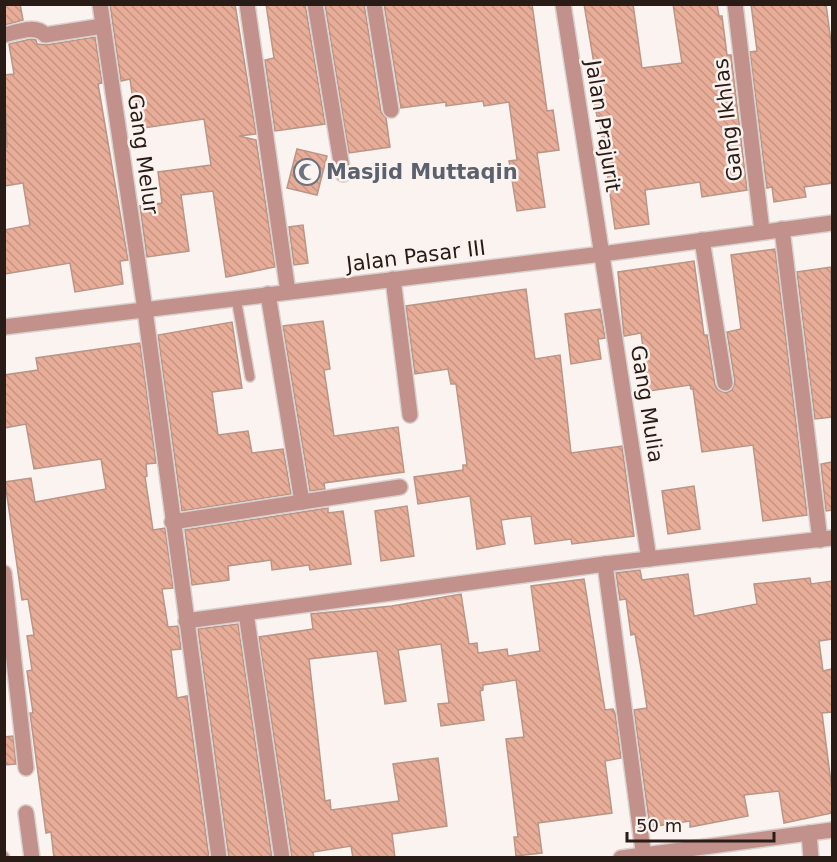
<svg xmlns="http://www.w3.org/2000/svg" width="837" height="862" font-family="'DejaVu Sans',sans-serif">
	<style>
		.building { fill: url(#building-back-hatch); stroke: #b99588; stroke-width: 1.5 }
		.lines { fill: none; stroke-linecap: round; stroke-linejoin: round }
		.service-casing { stroke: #d9d1cd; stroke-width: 12 }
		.minor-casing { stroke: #d9d1cd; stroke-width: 18 }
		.tertiary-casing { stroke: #d9d1cd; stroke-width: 18 }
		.service { stroke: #c2918b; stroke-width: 9 }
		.minor { stroke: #c2918b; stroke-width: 15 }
		.tertiary { stroke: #c2918b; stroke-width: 15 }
		.labels { text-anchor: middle; stroke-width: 5; stroke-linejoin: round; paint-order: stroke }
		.street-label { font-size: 21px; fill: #291c17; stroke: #fbf3f0 }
		.worship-label { font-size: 21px; font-weight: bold; fill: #5b616d; stroke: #fbf3f0; text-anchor: start }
	</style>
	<defs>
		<pattern id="building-back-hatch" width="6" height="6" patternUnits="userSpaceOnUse" patternTransform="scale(1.5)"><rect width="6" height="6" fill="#e8ad98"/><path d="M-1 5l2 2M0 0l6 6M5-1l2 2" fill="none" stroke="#c79482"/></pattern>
	</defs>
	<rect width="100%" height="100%" fill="#fbf3f0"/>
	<g class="building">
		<path d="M4,4h16l3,16 -18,5z"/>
		<path d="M110,4h125l21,130 -17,2 17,4 19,127 -49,10 -13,-86 -32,4 8,56 -42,6 -7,-51 22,-3 -4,-31 53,-7 -7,-46 -67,10 -7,-50 -9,2z"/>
		<path d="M266,4h39l20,120 -50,7 -10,-71 9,-2z"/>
		<path d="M325,4h39l17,108 5,6 4,29 -41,6z"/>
		<path d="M384,4h148l15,107 6,-1 6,40 -22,3 8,54 -28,4 -8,-50 8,-1 -8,-58 -25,4 -1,-5 -37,5v-4l-45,6z"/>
		<path d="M584,4h49l9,64 40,-5 -9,-59h44l2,12h3l5,39h4l16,135 -45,7 -2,-15 -55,8 4,34 -34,5 -16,-113h-2l-10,-51 7,-1z"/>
		<path d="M751,4h75l6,46v133l-28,4 2,10 -32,5 -2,-15 -5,1 -17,-136 7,-1z"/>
		<path d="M95,37l7,46 -4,1 30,176 -8,1 3,23 -48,8 -5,-29 -66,11v-44l26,-5 -7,-42 -19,3v-39h3l-3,-72 10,-1 -5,-30 22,-5 5,1 1,4 9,1z"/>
		<path d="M297,149l30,7 -10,39 -30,-7z"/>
		<path d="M303,225l5,38 -14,2 -5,-38z"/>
		<path d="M775,249l32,266 -44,6 -10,-76 -51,7 -9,-63h-2l-1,-4 -41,6 -8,-58 -17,3 -6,-64 76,-11 10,74h3l8,50 3,5 8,3 6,-3 3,-8 -8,-50 14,-3 -10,-74z"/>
		<path d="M831,267l1,150 -17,2 -18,-147z"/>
		<path d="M526,289l9,70 25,-4 11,98 51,-7 12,90 -62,8 -1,-5 -36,5 -4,-28 -30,4 4,24 -28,5 -7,-53 -52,8 -4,-27 49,-7v-5h4l-11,-81h-5l-3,-15 -33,5 -9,-68z"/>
		<path d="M600,309l5,29 -7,1 3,20 -30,5 -6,-50z"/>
		<path d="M323,321l7,48 -6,1 10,66 64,-9 6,45 -80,11 1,6 -15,2 -27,-165z"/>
		<path d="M232,322l10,66 -30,4 6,43 30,-4 4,22 31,-4 8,45 -109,17 -24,-176z"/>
		<path d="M140,343l16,120 -10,1 1,12 -2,1 8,53 12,-2 8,60 -11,1 6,38 10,-1 3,23 -10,1 6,48 10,-2 22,162h-155l-3,-26 -5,1 -16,-120h3l-6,-42 5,-1 -5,-34 7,-1 -6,-36 -6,1 -17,-118 26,-4 4,24 71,-13 -5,-30 -67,10 -8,-45 -22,4v-53l34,-5 -2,-12z"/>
		<path d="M832,462v48l-6,1 -5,-47z"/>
		<path d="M694,486l6,43 -32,5 -6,-43z"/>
		<path d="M407,506l7,50 -33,5 -6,-50z"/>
		<path d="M328,508v5l15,-2 8,53 -41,6 -1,-5 -37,5 -1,-10 -43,6 1,14 -37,5 -7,-55z"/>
		<path d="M640,570l2,10 46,-6 6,42 63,-12 -3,-20 56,-6 1,6 21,-3v58l-13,2 4,30 9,-2v43l-10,1 10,77v23l-48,10 -5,-32 -35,4 4,21 -58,11v-6l-40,6 -16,-117 13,-2 -6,-40 -6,-34 -4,1 -5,-36 -6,1 -4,-27z"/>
		<path d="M584,579l21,131 8,-1 2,4 6,45 -16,3 7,52 -74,10 4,30 -26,3 -2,-19h4l-12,-98 18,-2 -8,-57 -33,5v5l-3,1 4,29 -43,6 -3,-22 11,-1 -8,-59 -43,6 8,51 -21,3 -8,-53 -68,8 16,142 5,-1 1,10 68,-9 -6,-37 45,-6 9,68 -55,8 3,24h-42l-2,-12 -38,6 1,6h-22l-33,-221 54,-8 -2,-15 81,-8 69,-12 8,50 8,-1 1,10 29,-4 1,7 32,-5 -9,-65z"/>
		<path d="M238,624l34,234h-43l-31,-229z"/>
		<path d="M13,736l3,28 -12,1v-28z"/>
	</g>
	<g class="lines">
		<defs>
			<g id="service">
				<path d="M236,298l14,79"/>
				<path d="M4,856l1,2"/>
			</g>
			<g id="minor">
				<path d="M100,4l45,306 74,548"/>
				<path d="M247,4l41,288"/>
				<path d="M315,4l28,170"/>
				<path d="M374,4l17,106"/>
				<path d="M563,4l86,555"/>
				<path d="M735,4l27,227"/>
				<path d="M4,35c13,-3 32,-11 41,0l58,-9"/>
				<path d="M782,229l38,311"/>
				<path d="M702,240l23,143"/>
				<path d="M393,279l17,136"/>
				<path d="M268,294l34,208"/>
				<path d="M172,522l228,-35"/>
				<path d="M605,564l39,294"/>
				<path d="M4,573l22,195"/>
				<path d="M246,613l36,245"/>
				<path d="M186,621l419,-57 227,-26"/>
				<path d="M26,813l6,45"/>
				<path d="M809,833l2,25"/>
				<path d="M621,858l211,-28"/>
			</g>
			<path id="tertiary" d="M4,327l598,-73 230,-31"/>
		</defs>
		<use href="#service" class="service-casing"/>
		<use href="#minor" class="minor-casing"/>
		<use href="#tertiary" class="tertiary-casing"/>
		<use href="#service" class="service"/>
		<use href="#minor" class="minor"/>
		<use href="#tertiary" class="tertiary"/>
	</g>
	<defs>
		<symbol id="mosque-ring" viewBox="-11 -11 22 22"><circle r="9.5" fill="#fbf3f0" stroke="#6b7280" stroke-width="1.5"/><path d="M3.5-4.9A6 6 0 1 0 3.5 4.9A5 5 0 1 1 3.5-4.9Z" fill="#6b7280"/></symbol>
	</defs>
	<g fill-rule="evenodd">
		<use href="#mosque-ring" x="292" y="157" width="30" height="30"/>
	</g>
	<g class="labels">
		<g class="street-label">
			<text transform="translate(728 120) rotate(-97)" y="7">Gang Ikhlas</text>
			<text transform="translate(603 126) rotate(81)" y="7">Jalan Prajurit</text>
			<text transform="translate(143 154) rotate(82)" y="7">Gang Melur</text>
			<text transform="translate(416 256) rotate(-7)" y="7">Jalan Pasar III</text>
			<text transform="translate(647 404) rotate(81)" y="7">Gang Mulia</text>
		</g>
		<g class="worship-label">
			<text x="326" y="179">Masjid Muttaqin</text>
		</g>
	</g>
	<rect width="837" height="862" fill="none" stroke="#291c17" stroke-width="12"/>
	<path d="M627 832v9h147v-9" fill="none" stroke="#291c17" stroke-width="3"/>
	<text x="636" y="832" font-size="18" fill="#291c17" stroke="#fbf3f0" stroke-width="4.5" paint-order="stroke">50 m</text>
</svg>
